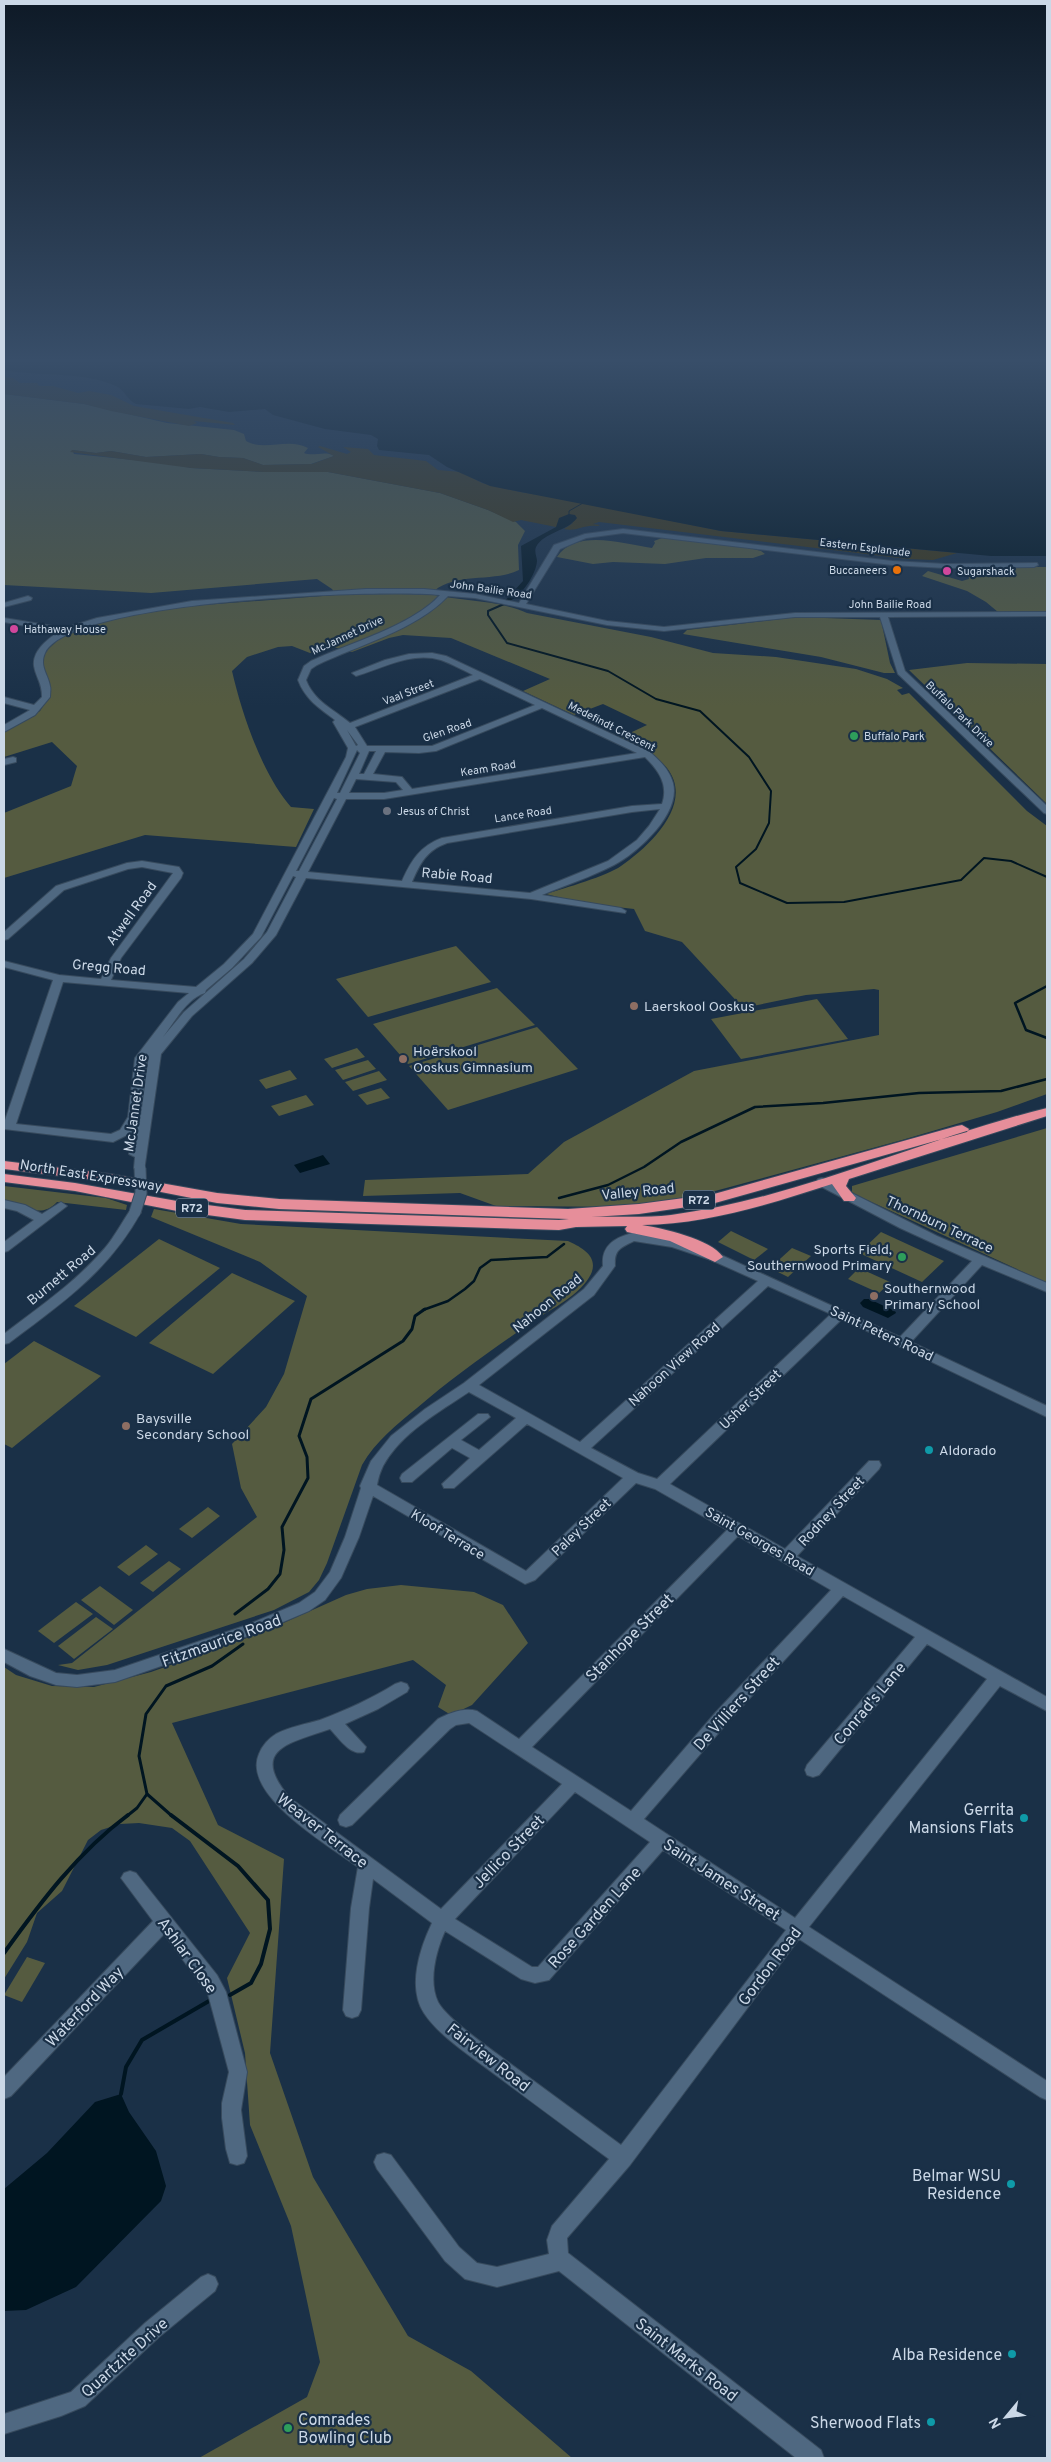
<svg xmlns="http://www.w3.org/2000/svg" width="1051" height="2462" font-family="Overpass,sans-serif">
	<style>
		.green { fill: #555b40 }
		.sand { fill: #3e3615 }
		.water { fill: #001521 }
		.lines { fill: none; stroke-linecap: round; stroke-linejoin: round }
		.stream-far4 { stroke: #001521; stroke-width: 1 }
		.stream-far3 { stroke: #001521; stroke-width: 2 }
		.stream-far2 { stroke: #001521; stroke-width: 2.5 }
		.stream-far1 { stroke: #001521; stroke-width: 3 }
		.stream { stroke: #001521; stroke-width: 4 }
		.minor-casing { stroke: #374a5d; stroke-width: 2 }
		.highway-casing { stroke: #374a5d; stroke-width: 2 }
		.minor { fill: #4f6881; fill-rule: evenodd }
		.highway { fill: #e68e9a; fill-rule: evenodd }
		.minor-bridge-casing { stroke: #374a5d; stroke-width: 13; stroke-linecap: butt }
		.minor-bridge { stroke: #4f6881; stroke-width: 11 }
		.food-dot { fill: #e8710a; stroke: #1a3047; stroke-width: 2 }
		.hotel-dot { fill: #d1479c; stroke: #1a3047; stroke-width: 2 }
		.leisure-dot { fill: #2e9e5b; stroke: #1a3047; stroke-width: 2 }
		.worship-dot { fill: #6b7280; stroke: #1a3047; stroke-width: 2 }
		.education-dot { fill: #8d6e63; stroke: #1a3047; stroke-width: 2 }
		.culture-dot { fill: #0f9aa8; stroke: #1a3047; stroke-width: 2 }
		.labels { text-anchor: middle; stroke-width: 4.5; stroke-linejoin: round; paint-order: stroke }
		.far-street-label { font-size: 11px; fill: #cbd8e7; stroke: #1a3047 }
		.far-poi-label { font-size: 11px; fill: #cbd8e7; stroke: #1a3047; text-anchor: start }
		.shield { fill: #1a3047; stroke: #96a6b7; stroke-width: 1 }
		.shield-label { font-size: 12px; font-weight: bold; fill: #cbd8e7 }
		.street-label { font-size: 14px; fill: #cbd8e7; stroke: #1a3047 }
		.poi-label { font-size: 14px; fill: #cbd8e7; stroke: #1a3047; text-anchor: start }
		.near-street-label { font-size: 16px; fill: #cbd8e7; stroke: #1a3047 }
		.near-poi-label { font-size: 16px; fill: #cbd8e7; stroke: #1a3047; text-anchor: end }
	</style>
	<rect width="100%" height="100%" fill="#1a3047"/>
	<g class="green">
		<path d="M4,394l80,10 83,19 67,7 10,4 2,7c19,11 42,-4 62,7l-4,5c10,4 21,-3 30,3l-23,8 -48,1 -20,-7 -24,-1 -18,-3 -55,3 -35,-6 -15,2 -24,-3 2,4 90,9 27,5 74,4h63l112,21 48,17 28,12 9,9 -7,14 1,25c-26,13 -67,1 -88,24 31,8 65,5 96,19l124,24 62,16 63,4 80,12 31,10 16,9 -6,2 5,5 7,-2 118,118 20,15v268l-50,18 -95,28 -198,54 -75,13 -133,-1 -36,-13 -97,3 2,-16 163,-6 36,-32 130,-71 185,-36v-45l-5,-1 -68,6 -63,13 -61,-66 -37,-11 -11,-22 -52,-6 -36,-9c19,-6 61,-18 75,-28 28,-19 74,-62 46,-98 -12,-15 -31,-22 -48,-30l28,-13 -44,-21 -29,11 -51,-24 27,-12 -99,-41 -48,-3 -14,3 -37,14 -22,-6 -20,7 -18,-7 -14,1 -31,10 -15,14c10,43 30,103 59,136l23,2 -18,38 -151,-12 -141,43v-65l67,-27 6,-20 -25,-24 -48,15v-26l36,-20 11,-18 -9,-27 1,-12 17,-16 15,-8 48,-14 67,-10 146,-11 -4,-6 -15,-10 -166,14 -147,-8z"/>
		<path d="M662,538l87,10 12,3 4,3 -12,4h-47l-41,6 -52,-2 -20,2 -36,-7c19,-29 67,-13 95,-9l3,-5 -1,-2z"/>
		<path d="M966,567h81v45l-26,2 -23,-2 -12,-10 -19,-11 -45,-15 6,-5 34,10 7,-2z"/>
		<path d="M797,617l84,3 9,43 5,10h-11l-63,-16 -138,-23 4,-4z"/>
		<path d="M967,663l80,1v140l-138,-134z"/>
		<path d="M456,946l35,36 -123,35 -32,-38z"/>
		<path d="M497,988l38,37 -127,39 -35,-40z"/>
		<path d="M817,999l31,40 -107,20 -30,-40z"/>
		<path d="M537,1027l41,42 -130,41 -39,-44z"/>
		<path d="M357,1048l8,9 -33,11 -8,-9z"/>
		<path d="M368,1060l8,9 -33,11 -8,-10z"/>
		<path d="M290,1070l7,9 -31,10 -7,-9z"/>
		<path d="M379,1071l8,9 -34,11 -8,-9z"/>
		<path d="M381,1088l9,10 -23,7 -9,-10z"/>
		<path d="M306,1095l8,10 -35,11 -8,-10z"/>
		<path d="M1047,1128v155l-195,-90v-7z"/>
		<path d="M4,1186l102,12 21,7 -1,5 -69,-8c-17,18 -33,3 -53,-2z"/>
		<path d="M154,1209l87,15 327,17c13,6 31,15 23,33 -10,21 -40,35 -59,48 -39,27 -78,54 -115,86 -21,17 -41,33 -55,57l-35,98 -8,17 -10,12 -35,18 -167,55 -29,5 -20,-5 14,-2 185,-146 -16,-29 -9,-44 34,-37 18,-33 23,-78 -47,-34 -109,-45z"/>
		<path d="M731,1231l37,18 -14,11 -36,-18z"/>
		<path d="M881,1232l63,29 -22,21 -63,-29z"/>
		<path d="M159,1239l61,29 -84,69 -62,-31z"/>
		<path d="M792,1248l19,8 -23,21 -18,-9z"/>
		<path d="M859,1268l31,14h1l-12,11 -31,-14z"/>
		<path d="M232,1273l63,28 -82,73 -64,-31z"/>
		<path d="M34,1341l67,35 -89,72 -8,-4v-80z"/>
		<path d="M208,1507l12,9 -28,22 -13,-9z"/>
		<path d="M146,1545l12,9 -29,22 -12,-9z"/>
		<path d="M169,1561l12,8 -28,23 -13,-9z"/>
		<path d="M401,1585l73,7 29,13 25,38 -56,62 -21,10 -13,-8 8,-22 -33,-25 -241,63 46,102 66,34 -14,194 43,124 95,159 63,35 101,87h-373l108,-61 13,-35 -29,-136 -41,-101 -5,-72 -18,-75 23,-45 -60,-92 -18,-13 -33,-5 -19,1 -19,6 -13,10 -26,51 -25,22 -10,29 -23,37v-312l12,8 36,11 42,1 57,-15 110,-39 85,-38 21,-6z"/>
		<path d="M100,1586l33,24 -19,15 -33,-25z"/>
		<path d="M76,1602l17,12 -39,29 -16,-12z"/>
		<path d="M96,1617l17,12 -39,30 -16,-13z"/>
		<path d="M27,1957l18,6 -23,39 -18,-7z"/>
	</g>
	<g class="sand">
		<path d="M4,377l9,1 7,5h17l2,3h14l25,7 11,-2 22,4 23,11 99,17 2,2 -41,-4 3,2 -8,3 -78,-15 -27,-7 -80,-10z"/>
		<path d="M320,446l27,8 4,-2 -8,-5 25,2 6,6 52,6 12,9 23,2 21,11 38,9 43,7 158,32 236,22 -24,7 -26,-1 -308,-37 -6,2 7,1 -2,1c-16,-2 -20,6 -34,3l9,-6 -17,4 -35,-7 -8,2 -25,-12 -48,-17 -112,-21h-63l-74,-4 -121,-16 2,-2 24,3 15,-2 35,6 55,-3 18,3 24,1 20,7 49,-1 22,-8 -16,-9z"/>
	</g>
	<g class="water">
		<path d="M4,362h1043v194h-56l-270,-25 -231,-45 -43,-19 -18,-12 -50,-5 -2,-4 1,-7 -7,-4 -46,-6 -52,-14 -8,-6 -36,3 -29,-5 -11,2 -53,-5c-9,-4 -11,-14 -20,-18 -33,-15 -76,-9 -112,-16z"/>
		<path d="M569,514l6,1 2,3c-9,13 -33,14 -41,29 -2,5 1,10 1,14 -1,15 -19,41 -35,43l21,-23 -2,-35 35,-19 3,-9z"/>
		<path d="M323,1155l7,9 -30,9 -6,-8z"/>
		<path d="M864,1299h5l26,12 1,2 -8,5 -25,-11 -3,-4z"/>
		<path d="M121,2094l8,18 27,39 10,35 -5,15 -85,86 -50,23 -22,1v-122l43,-36 48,-51z"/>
	</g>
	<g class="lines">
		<g class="stream-far4">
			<path d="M569,517v-6l14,-8"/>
			<path d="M501,605l4,-2"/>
		</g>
		<path class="stream-far3" d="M504,604l-16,7v4l19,28 101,28 48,28 44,12 49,46 22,34 -2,32 -13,26 -20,18 4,16 47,20 57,-1 117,-22 23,-22 27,3 36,16"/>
		<g class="stream-far2">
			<path d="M1047,986l-32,17 11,27 21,8"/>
			<path d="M559,1198l49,-13 36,-18 37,-25 74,-35 68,-4 96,-10 82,-2 46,-12"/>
			<path d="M423,1310l25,-9 17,-12 9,-8 6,-13 11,-8 56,-3 17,-13"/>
		</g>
		<g class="stream-far1">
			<path d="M235,1614l33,-25 12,-15 4,-24 -2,-23 26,-49 -1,-21 -8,-21 12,-37 92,-58 9,-12 3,-13 10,-7"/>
			<path d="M127,1816l10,-8 10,-14"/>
			<path d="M172,1816l-25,-22 -8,-38 7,-42 20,-28 46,-20 31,-22"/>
		</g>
		<g class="stream">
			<path d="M171,1815l67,51 30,34 2,29 -9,35 -10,19 -21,12"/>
			<path d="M4,1953c36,-50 74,-101 124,-138"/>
			<path d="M121,2094l5,-27 16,-27 67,-39"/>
		</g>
		<defs>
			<g id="minor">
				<path d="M623,529l269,32 53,3 92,-1 1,2 -4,2 -89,1 -53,-3 -269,-32 -37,5 -26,11 -34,55 81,17 57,6 131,-14 252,-1v4l-159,1 17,54 142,135v8l-3,-1 -146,-139 -18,-57h-85l-131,14 -57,-6 -132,-27 -27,-2c-32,34 -89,49 -131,69l-6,4 -5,11c8,21 27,29 44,43l123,-48c-10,-5 -21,-11 -32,-15 -29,-9 -58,8 -85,16l-4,-3 33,-13 24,-6 23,-1 14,3 204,96c10,9 19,17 23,31 8,30 -34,69 -59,82 -23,12 -48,20 -72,30l79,13 5,3 -1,2 -94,-14 -225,-21 -30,57 -24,28 -60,53 -31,38 -17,117h-8l-2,-3 1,-11 -6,-3v-20l-16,8 -109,-13v-6l49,-143 -49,-13v-6l55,14 42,4 10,-21 62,-85 -31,-6 -14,2 -64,21 -56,49 -4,1v-8l52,-46 71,-23 15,-2 37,6 4,6 -2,5 -60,80 -10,22 85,7 28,-23 29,-30 93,-177 2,-9 -15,-26 2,-2c-16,-12 -30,-21 -37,-40l6,-14 7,-5c38,-18 101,-35 129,-66 -60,-6 -371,5 -395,58 -6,13 3,21 5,33 1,3 0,7 0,11l-15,18 -31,17v-7l26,-15 -26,-7v-6l30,8 8,-8c0,-15 -6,-19 -8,-31 -2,-15 14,-27 24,-34l-54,-10v-4l61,10 32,-10 95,-17 174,-12h58l51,5 44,9 35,-58 31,-11zM480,679l55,26 -103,41h-65l-12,-19zM542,708l95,45 -225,36 -10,-12 -29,-3 12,-22 34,1 17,-2zM347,730l11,15 -2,1zM357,750l3,3 -20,40h-3zM369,751h7l-12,23h-5zM645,757c13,13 24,27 17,47l-30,2 -190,32c-22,8 -31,23 -40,43l-94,-9 38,-73h38zM356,779l40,3 7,8 -19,3h-35zM334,798l3,1 -38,72h-3zM660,809l-11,17 -12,14 -29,21 -78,32 -118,-11c8,-19 15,-32 35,-39l185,-31zM293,876l3,1 -29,55 -23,27 -60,53 -21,25c11,-14 24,-39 42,-44l1,-3 26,-22 29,-31zM63,982l126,11 -11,9 -43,56 -7,59 -8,13 -9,4 -95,-10zM149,1055l-9,68 7,-65z"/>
				<path d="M28,596l4,2 -1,2 -27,7v-4z"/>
				<path d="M13,757l3,1v4l-12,3v-6z"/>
				<path d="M822,1178l115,58 110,47v9l-65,-27 -71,77 136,64v11l-205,-98 -172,165 115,65 84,-88h10l2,4 -2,4 -82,87 250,141v14l-47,-25 -191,241 238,154v19l-7,-3 -241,-158 -169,226 -63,73 1,15 253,197 3,8h-28l-237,-187 -62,16 -32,-8 -20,-18 -68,-92 -3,-7 3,-7 7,-2 7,2 68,92 18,16 20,4 52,-13 -2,-14 5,-14 57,-67c-38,-28 -77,-57 -116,-86 -21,-16 -54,-37 -69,-60 -17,-26 -4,-65 8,-90l-59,-44 -4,29 -8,102 -3,6 -6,2 -6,-2 -3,-6 8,-102 7,-41c-28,-21 -117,-72 -99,-113 3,-8 10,-16 17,-20 13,-7 30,-10 44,-14 26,-10 51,-21 75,-36l6,-2 6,2 2,4 -2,4 -29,17 -33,15 21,23 -2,5c-14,4 -25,-14 -34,-23 -40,14 -82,20 -40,69l151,111 121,-125 -93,-61 -13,2 -6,4 -98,96 -6,2 -6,-2 -2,-5 2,-5 98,-96c11,-6 26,-12 39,-8l42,28 208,-209 -72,-41 -19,-6 -101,97 -10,4 -152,-88 -14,41 -18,41 -16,22 -16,11 -52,22 -142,49 -38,5 -21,-2 -26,-9 -26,-14v-13l52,24 21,2 38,-5 132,-45 52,-22 16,-11 15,-20 15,-35 16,-49 -1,-2 11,-25 20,-25 34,-27 39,-26 120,-94 19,-23c-2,-20 11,-28 29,-33l42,6 45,15 181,83 72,-76 -72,-33 -82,-43 -2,-3 2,-3zM634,1241l38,6 39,13 47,21 -178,161 -101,-57 115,-90 21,-29c-1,-16 5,-18 19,-25zM768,1286l63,28 -174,165 -19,-6 -47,-25zM469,1392l47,26 -37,32 -18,-10 29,-23 -2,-3h-10l-76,60 -2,4 2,4h10l40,-34 18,10 -28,26 2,4h10l73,-64 96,54 -97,93 -149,-86c1,-6 3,-13 6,-19 18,-33 56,-54 86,-74zM738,1536l93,54 -115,122 -85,99 -99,-64zM843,1596l72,41 -108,128 -2,5 2,5 6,2 6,-2 108,-131 60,35 -192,239 -151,-99 84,-97zM575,1792l75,50 -112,125h-6l-77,-48zM663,1850l123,80 -165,215c-39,-29 -78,-57 -117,-86 -16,-12 -58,-41 -66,-57 -10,-21 -2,-51 7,-71l76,48 14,4 14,-3z"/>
				<path d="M4,1200l21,5 17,9 19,-12 6,4 -59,45 -4,1v-10l30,-22 -17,-9 -13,-3z"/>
				<path d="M135,1208l6,4c-33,60 -79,91 -132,131l-5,1v-10c35,-27 72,-52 101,-86 10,-12 17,-26 26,-39z"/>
				<path d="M130,1871l6,2 81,102 9,17 21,80 -6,38 6,46 -3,7 -7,2 -7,-2 -4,-14 -4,-31v-15l7,-31 -21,-78 -44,-60 -153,162 -7,3v-22l149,-156 -32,-43 3,-5z"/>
				<path d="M208,2274l7,3 3,7 -3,7 -56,46 -74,69 -24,10 -57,18v-20l67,-22 74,-69 56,-46z"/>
			</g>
			<path id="highway" d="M1047,1108v8l-198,63 -3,7 10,12 -2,3h-10l-12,-17c-62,20 -125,40 -190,41 20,3 69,14 81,32l-8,5 -45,-21 -43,-9 -2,-3 2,-3 -51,1 -17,3 -314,-10 -68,-9 -102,-20 -71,-9v-8l71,9 102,18 68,9 314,10 10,-1 -290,-10 -62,-6 -107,-21 -106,-13v-8l106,13 107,19 62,6 289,10 71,-5 75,-10 243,-68 5,-1 7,4 -2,3 -252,71 -76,11 -48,3c26,-1 54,1 80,-2 129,-17 250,-76 376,-107z"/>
		</defs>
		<use href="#minor" class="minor-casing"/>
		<use href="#highway" class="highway-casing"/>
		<use href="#minor" class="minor"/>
		<use href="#highway" class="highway"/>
		<defs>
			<path id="minor-bridge" d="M135,1212l6,-19 -1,-25"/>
		</defs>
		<use href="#minor-bridge" class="minor-bridge-casing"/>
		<use href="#minor-bridge" class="minor-bridge"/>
	</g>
	<linearGradient id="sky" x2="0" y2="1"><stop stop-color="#0e1a27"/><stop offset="0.51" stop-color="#384e69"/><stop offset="1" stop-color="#384e69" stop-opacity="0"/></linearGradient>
	<rect width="1051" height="707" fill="url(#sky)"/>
	<circle class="food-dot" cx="897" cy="570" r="5"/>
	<g class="hotel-dot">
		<circle cx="947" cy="571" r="5"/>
		<circle cx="14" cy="629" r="5"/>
	</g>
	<g class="leisure-dot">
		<circle cx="854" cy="736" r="5"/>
		<circle cx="902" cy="1257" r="5"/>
		<circle cx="288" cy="2428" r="5"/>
	</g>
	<circle class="worship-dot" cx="387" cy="811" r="5"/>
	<g class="education-dot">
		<circle cx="634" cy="1006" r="5"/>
		<circle cx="403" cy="1059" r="5"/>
		<circle cx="874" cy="1296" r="5"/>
		<circle cx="126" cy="1426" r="5"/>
	</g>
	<g class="culture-dot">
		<circle cx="929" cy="1450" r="5"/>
		<circle cx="1024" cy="1818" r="5"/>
		<circle cx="1011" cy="2184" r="5"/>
		<circle cx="1012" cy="2354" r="5"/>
		<circle cx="931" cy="2422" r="5"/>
	</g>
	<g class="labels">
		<g class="far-street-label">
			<text transform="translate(865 547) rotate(7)" y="4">Eastern Esplanade</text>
			<text transform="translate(491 589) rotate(8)" y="4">John Bailie Road</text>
			<text x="890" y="608">John Bailie Road</text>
			<text transform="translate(347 635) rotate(-25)" y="4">McJannet Drive</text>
			<text transform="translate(408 692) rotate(-21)" y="4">Vaal Street</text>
			<text transform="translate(960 714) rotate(44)" y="4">Buffalo Park Drive</text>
			<text transform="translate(612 726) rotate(27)" y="4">Medefindt Crescent</text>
			<text transform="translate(447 730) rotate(-19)" y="4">Glen Road</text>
			<text transform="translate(488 768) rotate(-9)" y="4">Keam Road</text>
			<text transform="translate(523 814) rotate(-9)" y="4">Lance Road</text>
		</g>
		<g class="far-poi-label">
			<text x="887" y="574" text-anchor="end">Buccaneers</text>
			<text x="957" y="575">Sugarshack</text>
			<text x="24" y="633">Hathaway House</text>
			<text x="864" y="740">Buffalo Park</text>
			<text x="397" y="815">Jesus of Christ</text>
		</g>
		<g class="shield">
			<rect x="683" y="1190.5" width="32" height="19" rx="4"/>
			<rect x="176" y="1198.5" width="32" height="19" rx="4"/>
		</g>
		<g class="shield-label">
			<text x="699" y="1204">R72</text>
			<text x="192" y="1212">R72</text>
		</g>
		<g class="street-label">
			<text transform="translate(457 875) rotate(5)" y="5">Rabie Road</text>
			<text transform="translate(131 913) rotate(-54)" y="5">Atwell Road</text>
			<text transform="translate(109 967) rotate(5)" y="5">Gregg Road</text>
			<text transform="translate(135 1103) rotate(-82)" y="5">McJannet Drive</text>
			<text transform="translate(91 1175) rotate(9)" y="5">North East Expressway</text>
			<text transform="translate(638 1191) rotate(-6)" y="5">Valley Road</text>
			<text transform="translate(940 1224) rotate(25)" y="5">Thornburn Terrace</text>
			<text transform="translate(61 1275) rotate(-40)" y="5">Burnett Road</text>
			<text transform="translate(547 1303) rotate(-39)" y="5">Nahoon Road</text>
			<text transform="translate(882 1333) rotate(25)" y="5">Saint Peters Road</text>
			<text transform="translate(674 1364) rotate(-42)" y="5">Nahoon View Road</text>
			<text transform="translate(750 1399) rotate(-44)" y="5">Usher Street</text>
			<text transform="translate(831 1511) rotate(-47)" y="5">Rodney Street</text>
			<text transform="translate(581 1527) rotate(-44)" y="5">Paley Street</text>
			<text transform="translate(448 1534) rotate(31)" y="5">Kloof Terrace</text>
			<text transform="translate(760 1541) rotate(30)" y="5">Saint Georges Road</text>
		</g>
		<g class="poi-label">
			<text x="644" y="1011">Laerskool Ooskus</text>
			<text x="413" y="1056">Hoërskool<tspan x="413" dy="16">Ooskus Gimnasium</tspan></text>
			<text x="892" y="1254" text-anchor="end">Sports Field,<tspan x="892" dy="16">Southernwood Primary</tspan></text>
			<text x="884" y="1293">Southernwood<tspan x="884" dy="16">Primary School</tspan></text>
			<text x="136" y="1423">Baysville<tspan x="136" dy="16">Secondary School</tspan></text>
			<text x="939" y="1455">Aldorado</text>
		</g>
		<g class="near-street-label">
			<text transform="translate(629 1637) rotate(-45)" y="6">Stanhope Street</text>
			<text transform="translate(221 1640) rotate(-20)" y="6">Fitzmaurice Road</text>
			<text transform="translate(736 1703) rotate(-48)" y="6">De Villiers Street</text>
			<text transform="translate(869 1703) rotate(-50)" y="6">Conrad's Lane</text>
			<text transform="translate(323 1830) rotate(38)" y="6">Weaver Terrace</text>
			<text transform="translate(508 1851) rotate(-46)" y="6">Jellico Street</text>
			<text transform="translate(722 1879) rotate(33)" y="6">Saint James Street</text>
			<text transform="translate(594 1917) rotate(-48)" y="6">Rose Garden Lane</text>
			<text transform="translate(188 1955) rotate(54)" y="6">Ashlar Close</text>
			<text transform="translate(769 1966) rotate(-53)" y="6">Gordon Road</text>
			<text transform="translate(84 2006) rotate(-46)" y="6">Waterford Way</text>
			<text transform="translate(489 2057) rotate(38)" y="6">Fairview Road</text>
			<text transform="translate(124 2357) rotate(-42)" y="6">Quartzite Drive</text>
			<text transform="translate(687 2359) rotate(38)" y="6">Saint Marks Road</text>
		</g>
		<g class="near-poi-label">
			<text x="1014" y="1815">Gerrita<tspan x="1014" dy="18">Mansions Flats</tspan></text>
			<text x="1001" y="2181">Belmar WSU<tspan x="1001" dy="18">Residence</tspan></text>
			<text x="1002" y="2360">Alba Residence</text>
			<text x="298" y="2425" text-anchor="start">Comrades<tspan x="298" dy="18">Bowling Club</tspan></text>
			<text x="921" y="2428">Sherwood Flats</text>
		</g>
	</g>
	<rect width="1051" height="2462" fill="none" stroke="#cbd8e7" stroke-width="10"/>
	<g transform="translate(1006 2417) rotate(241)" stroke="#1a3047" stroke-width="4" paint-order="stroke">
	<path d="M0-4L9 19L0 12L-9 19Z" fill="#cbd8e7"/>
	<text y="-8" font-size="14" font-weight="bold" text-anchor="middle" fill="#cbd8e7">N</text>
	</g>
</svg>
